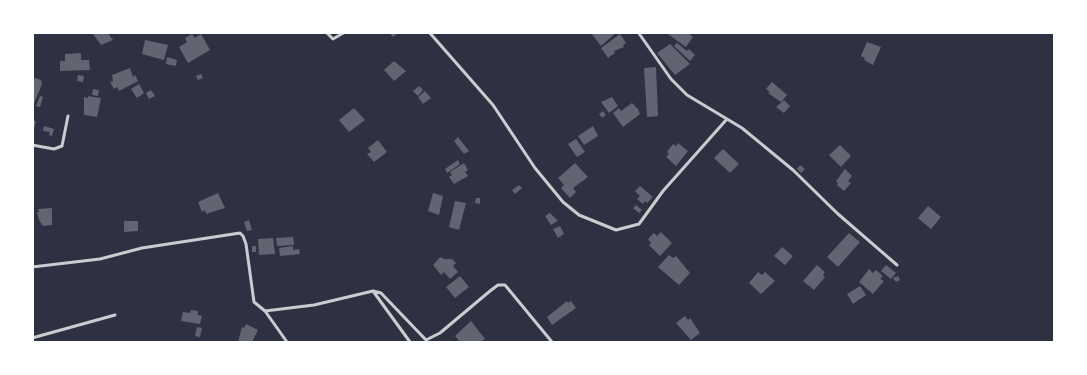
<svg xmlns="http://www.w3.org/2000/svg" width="1087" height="375" font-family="Barlow,sans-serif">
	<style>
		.building { fill: #626471 }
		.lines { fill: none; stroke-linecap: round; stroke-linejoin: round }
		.minor { stroke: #caccd0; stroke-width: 3 }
	</style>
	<rect width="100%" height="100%" fill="#2d3142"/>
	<path class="building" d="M 96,32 L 107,32 L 113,40 L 101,45 L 93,34 Z
		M 389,32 L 399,32 L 393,37 Z
		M 590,32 L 617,32 L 601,46 Z
		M 665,32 L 687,32 L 693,37 L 686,47 Z
		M 192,34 L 195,38 L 201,34 L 210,50 L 188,63 L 179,47 L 187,42 L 185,38 Z
		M 620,34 L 626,43 L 623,45 L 624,47 L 614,51 L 615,53 L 608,58 L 601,48 Z
		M 145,40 L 168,45 L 164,60 L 142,54 Z
		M 867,42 L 881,47 L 873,65 L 864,60 L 865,58 L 861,56 Z
		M 677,43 L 687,51 L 689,49 L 695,55 L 690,61 L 674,46 Z
		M 670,44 L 690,64 L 675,75 L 657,53 Z
		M 81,53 L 81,60 L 89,60 L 90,70 L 60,71 L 60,61 L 65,61 L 65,54 Z
		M 167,57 L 177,60 L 176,66 L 166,64 Z
		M 394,61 L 406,71 L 394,81 L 384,70 Z
		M 656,67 L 658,116 L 647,117 L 644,68 Z
		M 130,68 L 133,77 L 135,75 L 138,81 L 119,91 L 117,87 L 114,89 L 110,82 L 113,81 L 112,75 Z
		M 201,74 L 203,78 L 198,80 L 196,76 Z
		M 78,75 L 84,76 L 83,82 L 77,81 Z
		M 32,77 L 41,80 L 42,84 L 33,106 Z
		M 772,82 L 787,95 L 781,102 L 768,93 L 770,92 L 766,89 Z
		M 139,84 L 144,93 L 137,98 L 131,89 Z
		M 419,86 L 423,90 L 418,96 L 413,91 Z
		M 93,89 L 99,90 L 98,96 L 92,95 Z
		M 151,90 L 155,96 L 149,99 L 146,93 Z
		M 425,91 L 431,98 L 423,104 L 418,97 Z
		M 40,96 L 43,97 L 40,107 L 36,106 Z
		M 88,96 L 101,98 L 97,117 L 84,115 L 84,97 L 88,98 Z
		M 612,97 L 618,106 L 609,113 L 601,102 Z
		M 784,100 L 790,106 L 784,113 L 776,107 Z
		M 632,103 L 638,109 L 640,114 L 623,127 L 613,113 L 619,108 L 621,111 Z
		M 354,108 L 365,120 L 349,132 L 339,120 Z
		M 603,111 L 606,115 L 602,118 L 599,114 Z
		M 32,120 L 36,121 L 33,134 L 32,134 Z
		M 44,126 L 54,129 L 52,136 L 49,135 L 50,132 L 43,131 Z
		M 593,126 L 598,136 L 584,145 L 578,136 Z
		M 458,137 L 469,151 L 464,154 L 454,141 Z
		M 576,139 L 585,152 L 577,157 L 568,144 Z
		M 378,140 L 387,152 L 374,162 L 367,154 L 371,152 L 368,148 Z
		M 678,143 L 688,151 L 676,166 L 666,157 L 669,154 L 667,152 L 673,144 L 676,146 Z
		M 840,145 L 851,156 L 841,167 L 829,155 Z
		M 723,149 L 739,164 L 730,173 L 714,158 Z
		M 458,160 L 460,164 L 447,173 L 445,169 Z
		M 464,163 L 468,170 L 465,172 L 468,176 L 454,184 L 449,177 L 452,175 L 450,172 Z
		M 575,163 L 588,177 L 573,188 L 576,192 L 570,198 L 561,188 L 564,185 L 558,178 Z
		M 800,165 L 805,169 L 801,173 L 797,169 Z
		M 845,169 L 852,176 L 848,181 L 851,183 L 844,191 L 837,185 L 838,183 L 836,181 Z
		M 519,185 L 522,188 L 515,194 L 512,190 Z
		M 640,186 L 653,197 L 647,203 L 645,201 L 643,204 L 637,199 L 640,196 L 635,191 Z
		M 218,193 L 225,208 L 206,214 L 205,210 L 202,212 L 198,202 Z
		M 433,193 L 443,196 L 439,215 L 428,211 Z
		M 476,198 L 480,198 L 480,204 L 475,203 Z
		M 455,201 L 466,203 L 459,230 L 449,227 Z
		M 636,205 L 642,210 L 639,213 L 633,208 Z
		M 928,206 L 941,217 L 931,229 L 918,218 Z
		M 52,208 L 52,225 L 43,226 L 39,220 L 37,212 L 39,212 L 38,209 Z
		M 550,213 L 558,221 L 551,225 L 545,216 Z
		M 249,220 L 252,230 L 247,231 L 244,222 Z
		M 124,221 L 138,221 L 138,231 L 124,232 Z
		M 560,226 L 564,234 L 558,238 L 553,229 Z
		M 661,232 L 672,243 L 660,256 L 649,245 L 651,243 L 648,239 L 654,233 L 657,236 Z
		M 849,233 L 860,242 L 838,267 L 827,257 Z
		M 293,237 L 294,245 L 277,246 L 276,238 Z
		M 273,238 L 275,254 L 259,255 L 258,239 Z
		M 252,246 L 256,246 L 256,252 L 252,252 Z
		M 293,246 L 293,250 L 299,249 L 300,254 L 280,256 L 279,248 Z
		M 782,247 L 793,256 L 785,265 L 774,256 Z
		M 669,255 L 673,258 L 676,256 L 690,273 L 679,285 L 658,267 Z
		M 440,257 L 444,259 L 452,259 L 456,263 L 453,266 L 458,272 L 450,279 L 444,272 L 441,275 L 433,265 Z
		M 817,265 L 825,272 L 823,275 L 825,277 L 814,290 L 803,281 Z
		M 886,265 L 896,273 L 891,279 L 881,271 Z
		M 869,269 L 873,273 L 876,270 L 883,276 L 880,279 L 884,281 L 873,294 L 859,282 Z
		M 758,272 L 762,275 L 765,272 L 775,281 L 761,294 L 749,283 Z
		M 460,276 L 469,287 L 455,298 L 446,287 Z
		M 898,276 L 900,280 L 896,282 L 893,278 Z
		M 860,286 L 866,295 L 853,304 L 847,294 Z
		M 567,301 L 568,303 L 571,301 L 576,308 L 552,325 L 547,317 Z
		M 191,310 L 198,311 L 198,315 L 202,316 L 200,324 L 181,321 L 183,312 L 190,313 Z
		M 685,316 L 688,320 L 690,318 L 700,333 L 691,340 L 676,323 Z
		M 471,321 L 485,339 L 480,342 L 460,342 L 455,336 Z
		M 246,324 L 258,330 L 252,342 L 238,342 L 242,327 L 244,328 Z
		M 197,327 L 202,328 L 200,337 L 195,336 Z"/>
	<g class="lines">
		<path class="minor" d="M 326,32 L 333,39 L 345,32
			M 429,32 L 493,105 L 535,168 L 563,202 L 579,215 L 616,230 L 639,224 L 663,191 L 727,119
			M 638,32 L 671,79 L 687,95 L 742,128 L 793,170 L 838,214 L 897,265
			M 32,145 L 54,149 L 62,146 L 68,116
			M 32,267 L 100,259 L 142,248 L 240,233 L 243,236 L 246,244 L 254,302 L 265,311 L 287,342
			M 373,291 L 410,342
			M 265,311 L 314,305 L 373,291 L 381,293 L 426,340 L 440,333 L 490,291 L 498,285 L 505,285 L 552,342
			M 32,338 L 115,315"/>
	</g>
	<rect width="1087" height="375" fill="none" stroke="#ffffff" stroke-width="68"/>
</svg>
